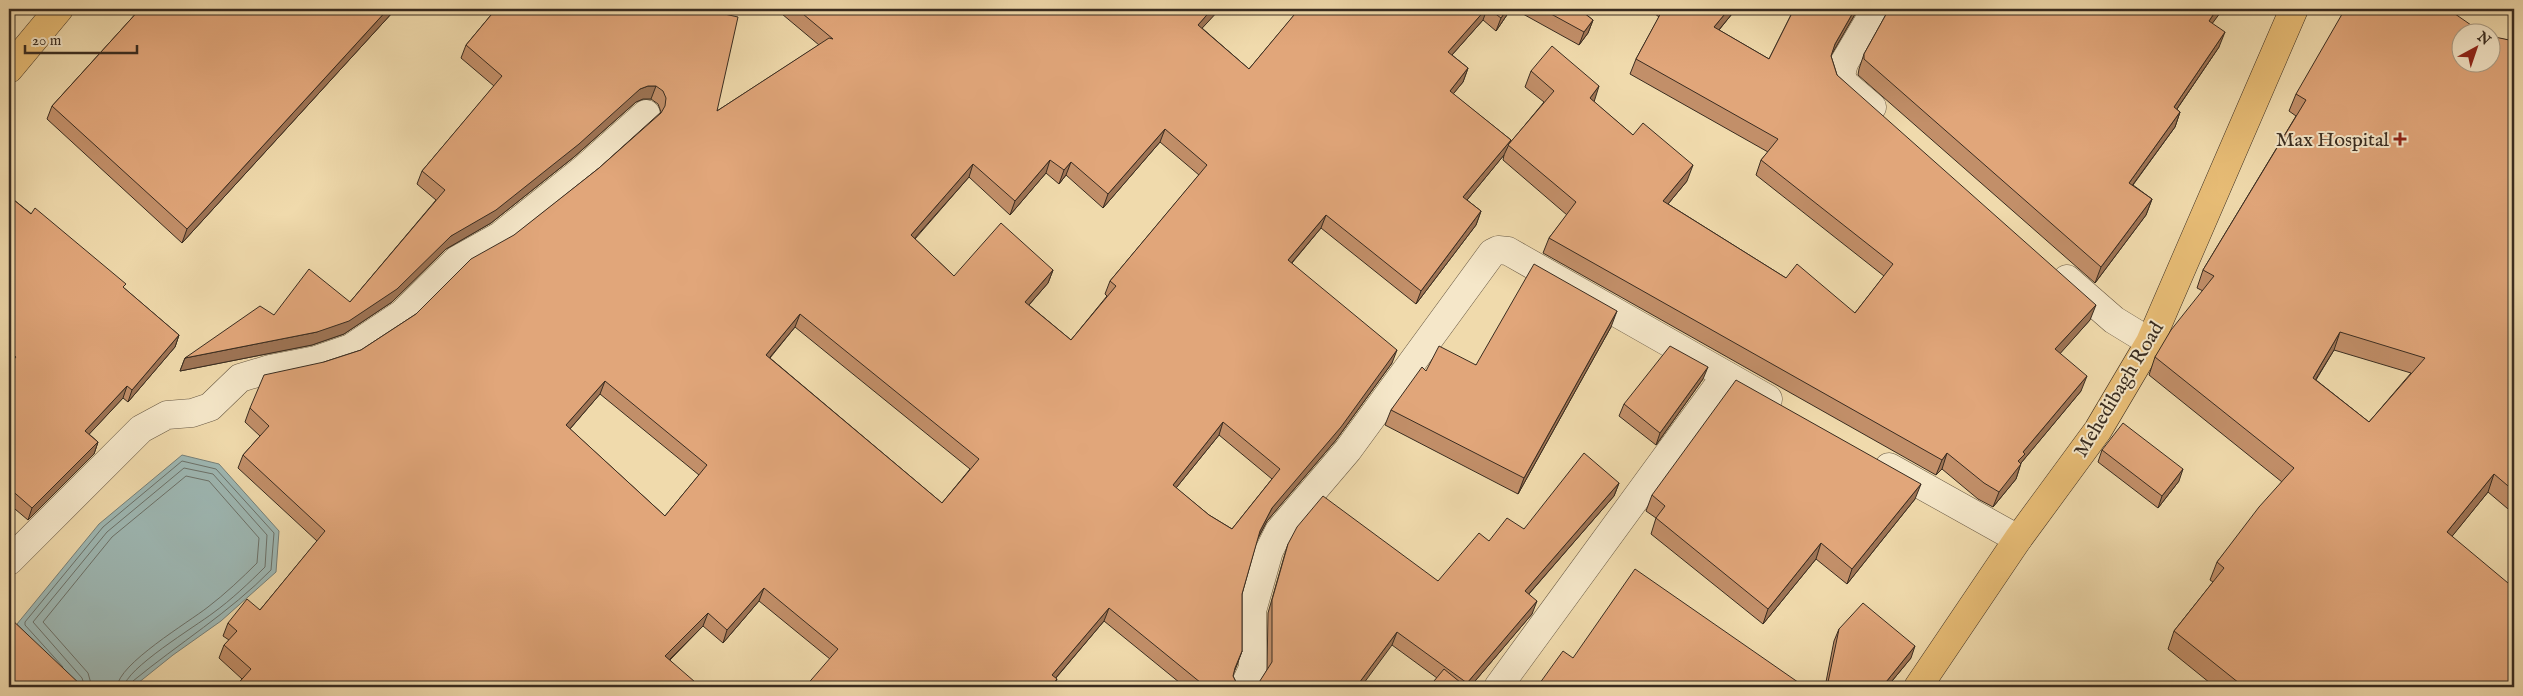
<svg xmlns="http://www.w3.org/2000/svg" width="2523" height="696" font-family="'IM FELL English',serif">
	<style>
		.water { fill: #9eb8b4; stroke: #768079 }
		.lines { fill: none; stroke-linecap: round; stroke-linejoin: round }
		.shore { stroke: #6c726a; stroke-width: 1 }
		.street-casing { stroke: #675843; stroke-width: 29 }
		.primary-casing { stroke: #392c20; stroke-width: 29 }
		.highway-casing { stroke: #392c20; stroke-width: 29 }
		.street { stroke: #f5e7c9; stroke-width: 28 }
		.primary { stroke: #e8bd76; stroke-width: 28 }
		.highway { stroke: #e8bd76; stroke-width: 28 }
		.wall { fill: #c28f69; stroke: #392c20; fill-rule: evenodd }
		.shaded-wall { fill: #9e7455; stroke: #392c20 }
		.building { fill: #e1a67a; stroke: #392c20; fill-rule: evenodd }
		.poi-dot { fill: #8f2418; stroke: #f5e7c9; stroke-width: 2 }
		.labels { text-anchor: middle; stroke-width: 4; stroke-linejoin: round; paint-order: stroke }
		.poi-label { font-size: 20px; fill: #392c20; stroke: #f5e7c9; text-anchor: end }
		.street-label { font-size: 20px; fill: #392c20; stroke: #f5e7c9 }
	</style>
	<rect width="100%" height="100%" fill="#f0daac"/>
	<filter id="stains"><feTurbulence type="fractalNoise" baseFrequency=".004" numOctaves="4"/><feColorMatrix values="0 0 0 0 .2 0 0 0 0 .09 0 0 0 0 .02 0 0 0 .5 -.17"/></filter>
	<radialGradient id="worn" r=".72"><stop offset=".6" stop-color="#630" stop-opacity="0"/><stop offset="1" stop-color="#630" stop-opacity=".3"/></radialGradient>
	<path class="water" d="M 182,455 L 219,464 L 279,531 L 276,572 L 221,621 L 173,655 L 133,687 L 75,687 L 17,624 L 99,524 Z"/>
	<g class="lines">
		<path class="shore" d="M 63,667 L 25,625 L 25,622 L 103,527 L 182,461 L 216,469 L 274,533 L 271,570 C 230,612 178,644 133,681 L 131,687
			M 85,687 L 82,678 L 33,622 L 107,532 L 184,468 L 213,474 L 267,535 L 265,567 C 249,583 231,600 213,613 C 196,626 125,669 124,687
			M 92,687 L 88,673 L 43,622 L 112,537 L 186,476 L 209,481 L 259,538 L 257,563 C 242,578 225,594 208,607 C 189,622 118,664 117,687"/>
		<defs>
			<path id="street" d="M 1872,107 L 1845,84 L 1841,75 L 1844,63 L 1876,9
				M 2067,279 L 2114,320 L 2150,342
				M 1889,467 L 2018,539
				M 9,561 L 141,429 L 167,415 L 192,413 L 210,407 L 240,378 L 270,369 L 316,360 L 351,348 L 402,314 L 457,260 L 500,236 L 584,169 L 646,114
				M 1244,687 L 1253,668 L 1252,611 L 1269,551 L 1279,531 L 1348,450 L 1492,253 L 1498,250 L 1508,251 L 1768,399
				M 1498,687 L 1726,375"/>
			<path id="primary" d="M 1918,687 L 2018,539 L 2098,430 L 2150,342 L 2294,9"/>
			<path id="highway" d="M 9,69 L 59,9"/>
		</defs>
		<use href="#street" class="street-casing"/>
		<use href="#primary" class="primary-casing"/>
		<use href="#highway" class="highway-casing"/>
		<use href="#street" class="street"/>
		<use href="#primary" class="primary"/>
		<use href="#highway" class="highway"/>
	</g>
	<path class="wall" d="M 140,9 L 393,9 L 392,13 L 182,243 L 47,119 L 52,106 Z
		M 496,9 L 717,111 L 819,45 L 776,9 L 1219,9 L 1202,28 L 1249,69 L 1296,13 L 1291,9 L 1511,9 L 1496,31 L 1483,20 L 1452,55 L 1468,68 L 1463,82 L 1453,94 L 1511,140 L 1510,143 L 1544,102 L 1525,87 L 1531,71 L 1594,102 L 1687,181 L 1668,204 L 1786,278 L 1855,313 L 1884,276 L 1756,175 L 1761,160 L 1768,152 L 1630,74 L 1636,59 L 1659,17 L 1649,9 L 1736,9 L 1719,30 L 1769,59 L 1794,9 L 1858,9 L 1832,53 L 1831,56 L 1837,75 L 2090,320 L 2060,353 L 2081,391 L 2021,463 L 2016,479 L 1993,507 L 1978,499 L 1942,469 L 1936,475 L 1543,253 L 1549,238 L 1567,215 L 1503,160 L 1504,155 L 1467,200 L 1481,211 L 1476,225 L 1416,304 L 1321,228 L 1292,263 L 1392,363 L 1336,440 L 1267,521 L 1257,540 L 1242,594 L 1242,651 L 1234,672 L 1233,676 L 1236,682 L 1242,687 L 1185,687 L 1104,621 L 1056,678 L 830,659 L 759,601 L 723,643 L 703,626 L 670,660 L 693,687 L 235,687 L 242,679 L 219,658 L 224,645 L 229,640 L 223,636 L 228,623 L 260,610 L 317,541 L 238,468 L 243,455 L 260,436 L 245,422 L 250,408 L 324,362 L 361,350 L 416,314 L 599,168 L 661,112 L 658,104 L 651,99 L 643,99 L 636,102 L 574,157 L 491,223 L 446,249 L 392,302 L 344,334 L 312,345 L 180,371 L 185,358 L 274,315 L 350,302 L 436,200 L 417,184 L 422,171 L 494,86 L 461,58 L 466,45 ZM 1160,142 L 1199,175 L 1110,281 L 1105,294 L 1107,296 L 1071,340 L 1029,305 L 1048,283 L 1053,270 L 954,276 L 915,239 L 969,177 L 1010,215 L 1046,173 L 1059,184 L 1066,175 L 1103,208 ZM 795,327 L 970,469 L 942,503 L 770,358 ZM 600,394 L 699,475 L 665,516 L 570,429 ZM 1219,435 L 1272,479 L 1232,529 L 1209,515 L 1176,488 Z
		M 1514,9 L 1579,9 L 1593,20 L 1588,33 L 1579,45 Z
		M 1889,9 L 2223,9 L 2212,23 L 2219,47 L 2177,109 L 2180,112 L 2175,127 L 2133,185 L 2152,199 L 2146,215 L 2095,283 L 1858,75 L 1859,69 L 1864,54 Z
		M 2460,32 L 2514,41 L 2514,514 L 2488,492 L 2452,536 L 2514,687 L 2215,687 L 2168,649 L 2174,631 L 2213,582 L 2210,580 L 2217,562 L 2282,482 L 2149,375 L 2155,357 L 2203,291 L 2197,288 L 2203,270 L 2296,116 L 2289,111 L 2296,94 ZM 2334,350 L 2411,373 L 2369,422 L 2316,380 Z
		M 9,196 L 124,288 L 179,335 L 175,347 L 128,402 L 123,398 L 89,434 L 98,442 L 94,454 L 28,520 L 9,504 Z
		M 1611,327 L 1518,494 L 1385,425 L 1391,410 L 1426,371 L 1476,365 Z
		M 1703,379 L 1656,445 L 1619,416 L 1624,404 Z
		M 2102,450 L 2179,481 L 2158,508 L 2098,462 Z
		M 1619,483 L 1614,496 L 1529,594 L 1532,614 L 1470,687 L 1429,687 L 1437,678 L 1392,645 L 1257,687 L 1267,670 L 1268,613 L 1284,557 L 1288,544 L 1438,581 L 1489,541 L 1524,529 Z
		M 1652,495 L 1915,499 L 1847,584 L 1816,559 L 1763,624 L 1651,534 L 1656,518 L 1646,511 Z
		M 1839,629 L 1911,658 L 1887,687 L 1825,687 L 1834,641 Z"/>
	<path class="shaded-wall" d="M 388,9 L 393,9 L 392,13 L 182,243 L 187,229 Z
		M 1212,9 L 1220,9 L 1193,38 L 1198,25 Z
		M 1486,9 L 1487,9 L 1483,20 L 1443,65 L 1448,52 Z
		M 1507,9 L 1511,9 L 1496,31 L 1501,18 Z
		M 1729,9 L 1736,9 L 1708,43 L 1714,27 Z
		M 1855,9 L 1858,9 L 1829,59 L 1835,44 Z
		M 2217,9 L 2223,9 L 2203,36 L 2209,21 Z
		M 1593,20 L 1588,33 L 1579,45 L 1584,32 Z
		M 2225,32 L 2219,47 L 2168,122 L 2174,107 Z
		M 1468,68 L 1463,82 L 1445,104 L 1450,91 Z
		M 648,86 L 656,86 L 651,99 L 643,99 L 636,102 L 574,157 L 491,223 L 446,249 L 392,302 L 344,334 L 312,345 L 180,371 L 185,358 L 317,332 L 451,236 L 640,89 Z
		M 1599,86 L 1594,102 L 1590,98 Z
		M 2180,112 L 2175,127 L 2123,198 L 2129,183 Z
		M 1165,129 L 1160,142 L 1103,208 L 1108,194 Z
		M 1511,140 L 1504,155 L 1458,211 L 1463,197 Z
		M 1050,160 L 1046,173 L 1010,215 L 1015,201 Z
		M 1071,162 L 1066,175 L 1059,184 L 1064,170 Z
		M 973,164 L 969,177 L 906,248 L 911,235 Z
		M 1693,165 L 1687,181 L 1658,216 L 1663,201 Z
		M 2152,199 L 2146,215 L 2095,283 L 2101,267 Z
		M 1481,211 L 1476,225 L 1416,304 L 1421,291 Z
		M 1326,215 L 1321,228 L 1283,273 L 1288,260 Z
		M 1053,270 L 1048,283 L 1020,315 L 1025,302 Z
		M 2096,305 L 2090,320 L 2050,365 L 2055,349 Z
		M 1617,311 L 1611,327 L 1518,494 L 1524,478 Z
		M 800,314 L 795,327 L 761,368 L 766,355 Z
		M 2340,332 L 2334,350 L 2306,395 L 2313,378 Z
		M 179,335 L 175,347 L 128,402 L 132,390 Z
		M 1397,350 L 1392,363 L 1336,440 L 1267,521 L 1255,544 L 1260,531 L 1272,508 Z
		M 1708,367 L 1703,379 L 1656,445 L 1660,433 Z
		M 2087,376 L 2081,391 L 2021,463 L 2016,479 L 1993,507 L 1999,492 L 2018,461 L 2023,452 Z
		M 605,381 L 600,394 L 562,438 L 566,425 Z
		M 127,386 L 123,398 L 81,443 L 85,431 Z
		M 1223,422 L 1219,435 L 1168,498 L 1173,485 Z
		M 98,442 L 94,454 L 28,520 L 32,508 Z
		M 1947,453 L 1942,469 L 1936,475 L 1942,460 Z
		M 2183,469 L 2179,481 L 2158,508 L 2162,496 Z
		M 2494,474 L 2488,492 L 2441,550 L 2447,532 Z
		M 1619,483 L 1614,496 L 1520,604 L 1525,591 Z
		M 1921,484 L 1915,499 L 1847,584 L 1852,569 Z
		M 1821,543 L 1816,559 L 1763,624 L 1768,609 Z
		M 764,588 L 759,601 L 723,643 L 727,630 Z
		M 1537,601 L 1532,614 L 1470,687 L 1465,687 L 1467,683 Z
		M 1109,608 L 1104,621 L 1048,687 L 1052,675 Z
		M 708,613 L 703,626 L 660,669 L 665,656 Z
		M 1397,632 L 1392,645 L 1361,687 L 1356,687 Z
		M 1915,646 L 1911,658 L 1887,687 L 1882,687 Z
		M 1242,651 L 1237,665 L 1230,681 L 1235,668 Z
		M 1057,679 L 1054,687 L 1050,687 Z"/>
	<path class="building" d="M 140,9 L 388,9 L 187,229 L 52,106 Z
		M 496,9 L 702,9 L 738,17 L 717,111 L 829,38 L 833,39 L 797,9 L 1212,9 L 1198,25 L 1249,69 L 1299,9 L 1486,9 L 1448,52 L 1468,68 L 1450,91 L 1511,140 L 1463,197 L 1481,211 L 1421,291 L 1326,215 L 1288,260 L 1397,350 L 1341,427 L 1272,508 L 1260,531 L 1242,594 L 1242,651 L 1235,668 L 1233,676 L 1236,682 L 1242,687 L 1206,687 L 1109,608 L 1052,675 L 1057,679 L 1050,687 L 805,687 L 838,649 L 764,588 L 727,630 L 708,613 L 665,656 L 695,682 L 690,687 L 316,687 L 312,684 L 310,687 L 235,687 L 251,669 L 224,645 L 237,631 L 228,623 L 247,599 L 260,610 L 325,531 L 243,455 L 269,426 L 250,408 L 264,375 L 324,362 L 361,350 L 416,314 L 471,259 L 514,235 L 599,168 L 661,113 L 665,106 L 666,98 L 663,91 L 656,86 L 648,86 L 640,89 L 579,144 L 496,210 L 451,236 L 397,289 L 349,321 L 317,332 L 185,358 L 260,306 L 274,315 L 309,269 L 350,302 L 445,190 L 422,171 L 502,76 L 466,45 ZM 1165,129 L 1207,165 L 1110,281 L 1116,286 L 1071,340 L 1025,302 L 1053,270 L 1001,223 L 954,276 L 911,235 L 973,164 L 1015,201 L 1050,160 L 1064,170 L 1071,162 L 1108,194 ZM 800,314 L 979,459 L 942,503 L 766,355 ZM 605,381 L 707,465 L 665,516 L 566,425 ZM 1223,422 L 1280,469 L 1232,529 L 1209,515 L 1173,485 Z
		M 1489,9 L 1507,9 L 1501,18 Z
		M 1542,9 L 1579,9 L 1593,20 L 1584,32 Z
		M 1663,9 L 1729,9 L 1714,27 L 1769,59 L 1794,9 L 1855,9 L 1835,44 L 1831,56 L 1837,75 L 2096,305 L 2055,349 L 2087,376 L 2023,452 L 2025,454 L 2018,461 L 2021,464 L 1999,492 L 1984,483 L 1947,453 L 1942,460 L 1549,238 L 1576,202 L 1508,145 L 1554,91 L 1531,71 L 1552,46 L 1599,86 L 1590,98 L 1633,135 L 1643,123 L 1693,165 L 1663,201 L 1786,278 L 1797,264 L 1855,313 L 1893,264 L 1761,160 L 1778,139 L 1636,59 Z
		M 1889,9 L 2217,9 L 2209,21 L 2225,32 L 2174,107 L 2180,112 L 2129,183 L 2152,199 L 2101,267 L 1864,59 L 1864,54 Z
		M 2345,9 L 2448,9 L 2481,32 L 2460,32 L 2460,62 L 2490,62 L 2490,36 L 2514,41 L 2514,491 L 2494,474 L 2447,532 L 2514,588 L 2514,687 L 2244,687 L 2174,631 L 2224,568 L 2217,562 L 2259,507 L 2294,468 L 2155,357 L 2171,330 L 2214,276 L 2203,270 L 2306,100 L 2296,94 ZM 2340,332 L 2425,358 L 2369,422 L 2313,378 Z
		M 9,196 L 31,214 L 35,208 L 126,284 L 123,287 L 179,335 L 132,390 L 127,386 L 85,431 L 98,442 L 32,508 L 9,488 L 9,445 L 14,439 L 9,435 L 9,365 L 16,357 L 9,351 Z
		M 1534,264 L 1617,311 L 1524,478 L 1391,410 L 1422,367 L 1426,371 L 1439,346 L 1476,365 Z
		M 1670,346 L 1708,367 L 1660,433 L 1624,404 Z
		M 1736,380 L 1921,484 L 1852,569 L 1821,543 L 1768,609 L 1656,518 L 1665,506 L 1652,495 Z
		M 2123,423 L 2183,469 L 2162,496 L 2102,450 Z
		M 1584,453 L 1619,483 L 1525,591 L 1537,601 L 1467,683 L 1397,632 L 1356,687 L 1256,687 L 1272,662 L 1272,600 L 1288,544 L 1297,527 L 1323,496 L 1438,581 L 1479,533 L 1489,541 L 1507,518 L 1524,529 Z
		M 1635,569 L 1805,687 L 1537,687 L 1563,651 L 1573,658 Z
		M 1863,603 L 1915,646 L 1882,687 L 1827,687 L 1839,629 Z
		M 9,617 L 83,687 L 9,687 Z
		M 1444,669 L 1466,687 L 1429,687 Z"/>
	<path class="poi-dot" d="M2397.5 131.5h5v5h5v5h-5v5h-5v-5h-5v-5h5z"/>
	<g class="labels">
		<g class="poi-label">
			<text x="2389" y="146">Max Hospital</text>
		</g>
		<g class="street-label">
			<text transform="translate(2118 389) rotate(-59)" y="7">Mehedibagh Road</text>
		</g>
	</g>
	<rect width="2523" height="696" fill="none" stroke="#f0daac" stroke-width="30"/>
	<rect x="10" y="10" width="2503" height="676" fill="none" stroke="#392c20" stroke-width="2.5"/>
	<rect x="15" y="15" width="2493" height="666" fill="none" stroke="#392c20"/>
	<g transform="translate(2476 48) rotate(40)"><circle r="24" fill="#f5e7c9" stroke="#aa9c85"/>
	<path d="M0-4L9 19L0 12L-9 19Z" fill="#8f2418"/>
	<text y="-8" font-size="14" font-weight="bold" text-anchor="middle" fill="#392c20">N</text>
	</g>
	<path d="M25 45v8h112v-8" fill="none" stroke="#392c20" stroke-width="2.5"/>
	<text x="32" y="45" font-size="15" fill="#392c20" stroke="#f5e7c9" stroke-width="4" paint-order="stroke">20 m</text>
	<rect width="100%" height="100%" filter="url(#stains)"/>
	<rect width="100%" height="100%" fill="url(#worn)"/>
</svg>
